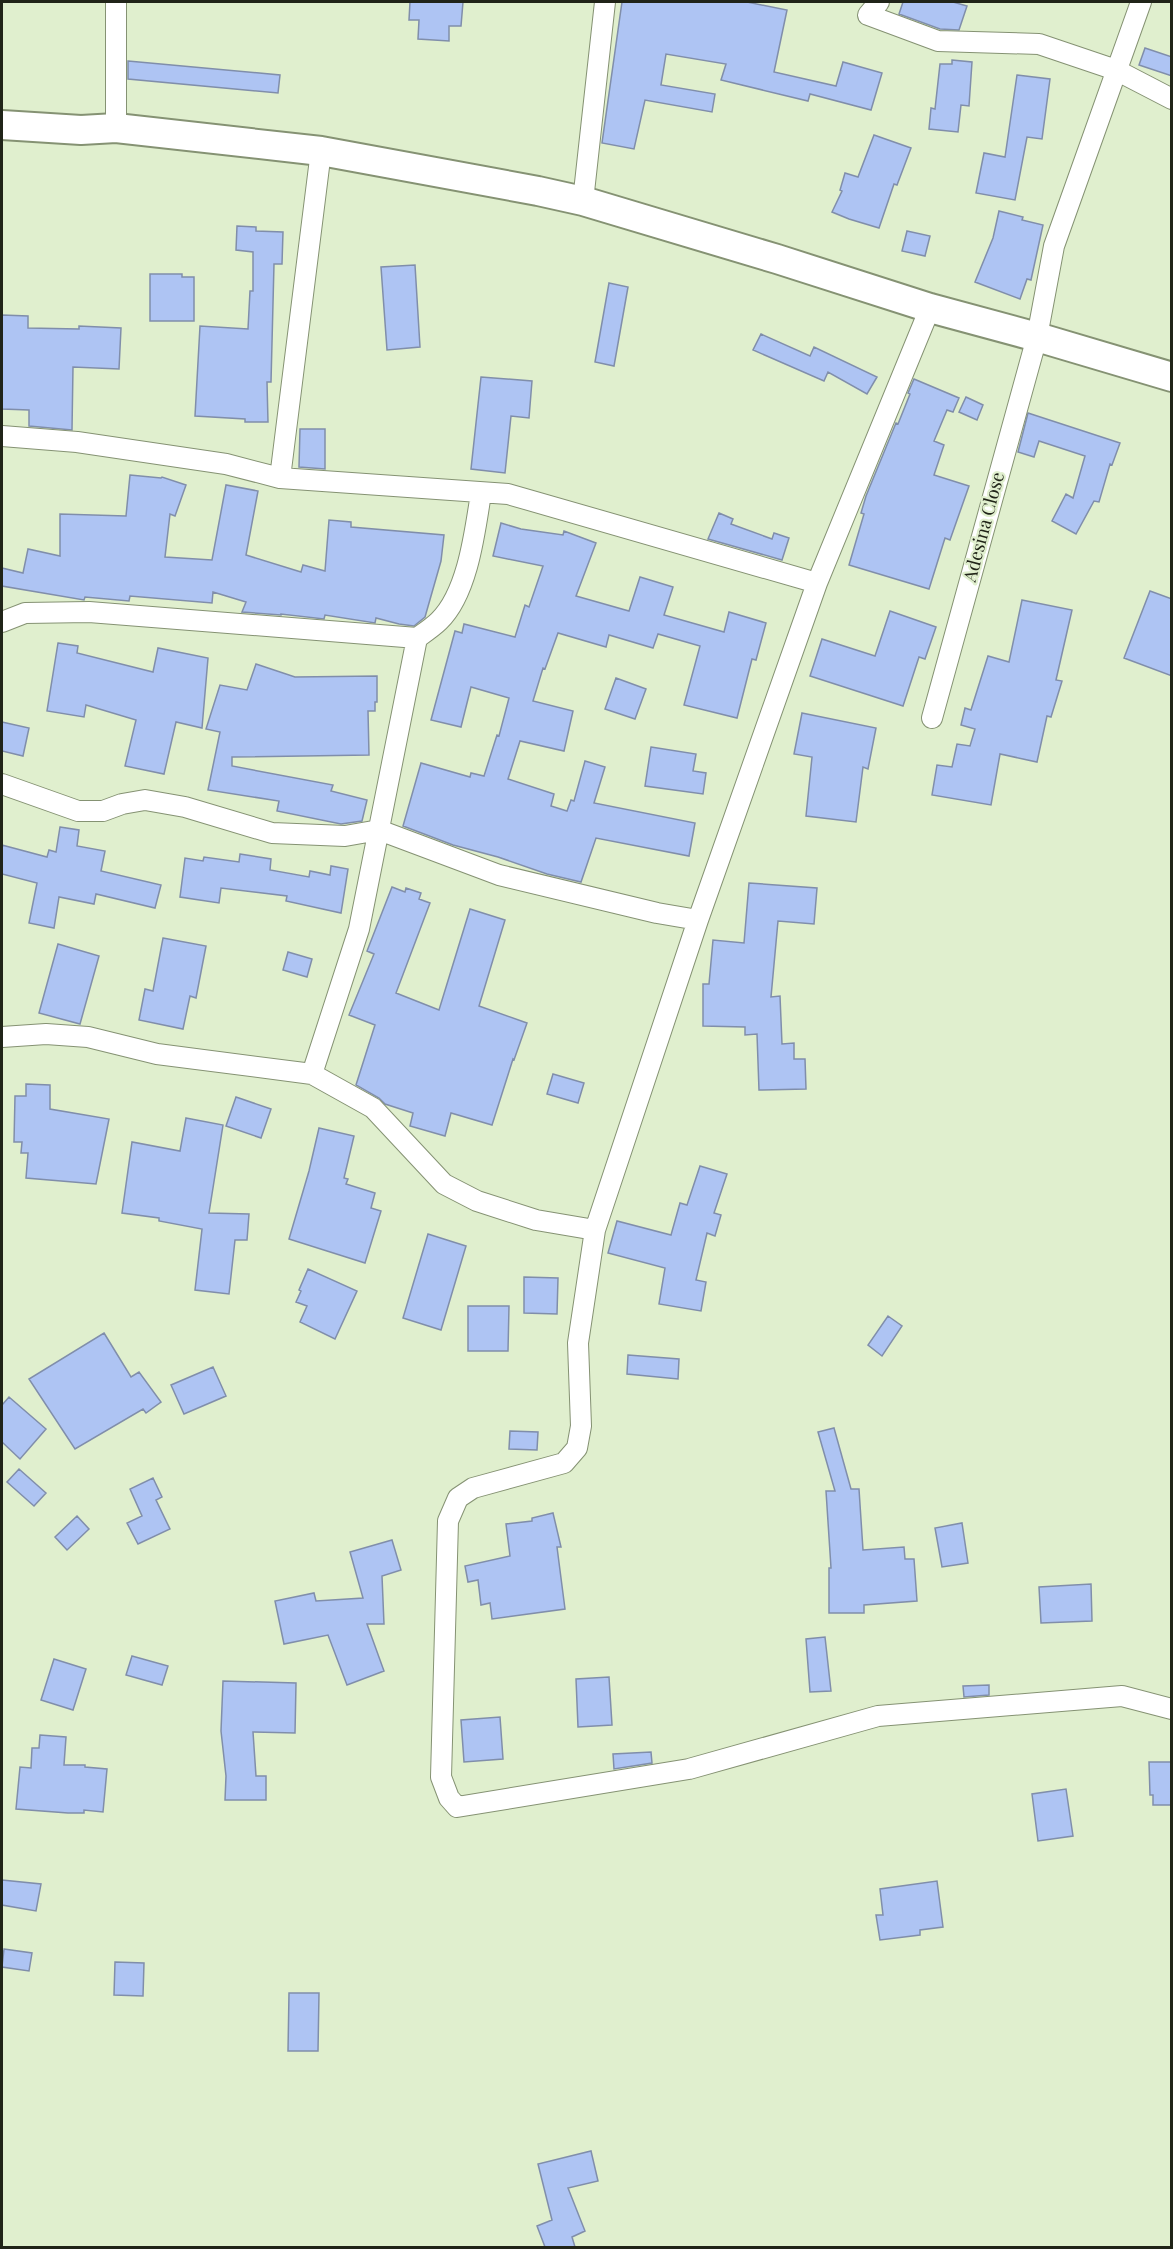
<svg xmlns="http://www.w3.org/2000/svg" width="1173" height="2249" font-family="'Playfair Display',serif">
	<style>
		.building { fill: #aec4f3; stroke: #808eaa; stroke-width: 1.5 }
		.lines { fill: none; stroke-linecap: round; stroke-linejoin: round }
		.street-casing { stroke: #859273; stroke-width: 22 }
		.secondary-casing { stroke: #859273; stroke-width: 32 }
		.street { stroke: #fff; stroke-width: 20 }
		.secondary { stroke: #fff; stroke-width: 28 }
		.labels { text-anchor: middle; stroke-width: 4.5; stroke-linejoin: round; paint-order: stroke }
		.street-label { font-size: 18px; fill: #202418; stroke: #e0efce }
	</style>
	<rect width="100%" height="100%" fill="#e0efce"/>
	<path class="building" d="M 410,2 L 463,2 L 461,26 L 449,26 L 449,41 L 418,39 L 419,20 L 409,20 Z
		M 622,2 L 747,2 L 787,10 L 774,72 L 836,86 L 843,62 L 882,73 L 871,110 L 810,94 L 808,101 L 721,80 L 726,64 L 666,54 L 661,85 L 715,94 L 712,112 L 645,100 L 634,149 L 602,143 Z
		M 903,2 L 953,2 L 967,6 L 959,30 L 940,29 L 899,14 Z
		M 1145,48 L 1172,57 L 1172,76 L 1139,65 Z
		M 952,60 L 972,62 L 969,106 L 961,105 L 958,132 L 929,129 L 931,108 L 935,109 L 940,64 L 952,64 Z
		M 128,61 L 280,75 L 278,93 L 128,79 Z
		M 1017,75 L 1050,79 L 1042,139 L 1027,137 L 1015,200 L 976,193 L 984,153 L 1005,157 Z
		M 874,135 L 911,148 L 897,185 L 894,184 L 879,228 L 849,219 L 832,212 L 842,191 L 840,190 L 845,173 L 858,177 Z
		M 999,211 L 1023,217 L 1022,220 L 1043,225 L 1031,280 L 1027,279 L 1020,299 L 975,282 L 993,238 Z
		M 237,226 L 256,227 L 256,231 L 283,232 L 282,264 L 274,264 L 271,382 L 267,382 L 268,422 L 245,422 L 245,419 L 195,416 L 200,326 L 248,329 L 250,291 L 253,291 L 253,252 L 236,250 Z
		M 907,231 L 930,236 L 925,256 L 902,251 Z
		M 415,265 L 420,347 L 387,350 L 381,267 Z
		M 150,274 L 182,274 L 182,277 L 194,277 L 194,321 L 150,321 Z
		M 609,283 L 628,287 L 614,366 L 595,362 Z
		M 2,315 L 28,316 L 28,328 L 79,329 L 79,326 L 121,328 L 119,369 L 73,367 L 72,430 L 29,426 L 29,410 L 2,409 Z
		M 761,334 L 810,356 L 814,347 L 877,377 L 867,394 L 828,372 L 824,381 L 753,350 Z
		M 481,377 L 532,381 L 529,418 L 511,416 L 505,473 L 471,469 Z
		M 914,379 L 959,398 L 953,412 L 947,410 L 934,441 L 944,445 L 934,475 L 969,486 L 950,540 L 945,538 L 929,589 L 849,565 L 864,514 L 861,513 L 866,496 L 896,423 L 898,424 L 910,394 L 908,393 Z
		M 966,397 L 983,405 L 977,420 L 959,412 Z
		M 1028,413 L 1120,443 L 1112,465 L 1110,464 L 1099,502 L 1094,501 L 1076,534 L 1052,521 L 1066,494 L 1073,498 L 1085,456 L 1039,441 L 1034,457 L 1018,452 Z
		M 300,429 L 325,429 L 325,469 L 299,467 Z
		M 130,475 L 161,478 L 162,477 L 186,485 L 175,516 L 170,514 L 165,557 L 212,560 L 226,485 L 258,491 L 246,555 L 301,572 L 303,565 L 325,571 L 329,520 L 351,522 L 351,527 L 444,535 L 441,561 L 425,617 L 414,626 L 399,624 L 376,618 L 375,623 L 325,615 L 324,619 L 281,614 L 281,615 L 242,612 L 246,602 L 213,592 L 212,603 L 130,596 L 129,601 L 85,597 L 84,600 L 2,586 L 2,568 L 23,573 L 28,549 L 60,556 L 60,514 L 126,516 Z
		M 719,513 L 733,519 L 731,524 L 772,539 L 774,533 L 789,538 L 782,560 L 708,539 Z
		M 501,523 L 521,529 L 563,535 L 564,531 L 596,543 L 576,596 L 629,611 L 640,577 L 673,587 L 664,615 L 724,632 L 729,612 L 766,623 L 756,660 L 752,659 L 737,718 L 684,705 L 700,646 L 658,634 L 653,648 L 609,635 L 606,647 L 558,633 L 545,669 L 543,668 L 533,701 L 573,711 L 564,751 L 520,741 L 508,779 L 554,794 L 551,806 L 567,811 L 571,800 L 574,801 L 585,761 L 605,767 L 594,803 L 695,823 L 689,856 L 596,838 L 581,882 L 547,874 L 498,857 L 453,845 L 403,826 L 421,763 L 470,777 L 471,773 L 484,776 L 497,735 L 499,736 L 509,698 L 471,687 L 461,727 L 431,720 L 455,631 L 462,633 L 464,624 L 515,637 L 525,605 L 529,607 L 543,566 L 493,556 Z
		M 1150,591 L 1172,599 L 1172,676 L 1124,658 Z
		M 1022,600 L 1072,610 L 1056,680 L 1062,681 L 1051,717 L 1047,716 L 1037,762 L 1000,754 L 991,805 L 932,795 L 937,765 L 952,767 L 957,744 L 970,746 L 975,729 L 961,725 L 965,708 L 971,710 L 988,656 L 1009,662 Z
		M 890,611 L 936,627 L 925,659 L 919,657 L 903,706 L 810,676 L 822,639 L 875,656 Z
		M 58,643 L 78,646 L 77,653 L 153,672 L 158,648 L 208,658 L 202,728 L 176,722 L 164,774 L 125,766 L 136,720 L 86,705 L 84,717 L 47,711 Z
		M 256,664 L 295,677 L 377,676 L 377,702 L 375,702 L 375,711 L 368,711 L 369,755 L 232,757 L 232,766 L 333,785 L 331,791 L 367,800 L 362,821 L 341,824 L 277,811 L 279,801 L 208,790 L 220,732 L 206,729 L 220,685 L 247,690 Z
		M 616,678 L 646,689 L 635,719 L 605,709 Z
		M 802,713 L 876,728 L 868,769 L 863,767 L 856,822 L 806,816 L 812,757 L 794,754 Z
		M 2,722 L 29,728 L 23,756 L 2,751 Z
		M 651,747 L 696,754 L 693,771 L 706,773 L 703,794 L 645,786 Z
		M 60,827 L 79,830 L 77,846 L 105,851 L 101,871 L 161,885 L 155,908 L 96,894 L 94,904 L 59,897 L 54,928 L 29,923 L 37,883 L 2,874 L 2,845 L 47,857 L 49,850 L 56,852 Z
		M 240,854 L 271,859 L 270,870 L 309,877 L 310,871 L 330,875 L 331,866 L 348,869 L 341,913 L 286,901 L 287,896 L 221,888 L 219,903 L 180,897 L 185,858 L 203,861 L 204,857 L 239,862 Z
		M 749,883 L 817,888 L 814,924 L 778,921 L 771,997 L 780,996 L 782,1044 L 794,1043 L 794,1059 L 805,1059 L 806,1089 L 759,1090 L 757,1034 L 745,1035 L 745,1027 L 703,1026 L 703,984 L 709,984 L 713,940 L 744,943 Z
		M 392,887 L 405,892 L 406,888 L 421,893 L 419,899 L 430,903 L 396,993 L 439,1010 L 470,909 L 505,920 L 479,1006 L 527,1023 L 514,1060 L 513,1059 L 492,1125 L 451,1113 L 445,1136 L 410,1126 L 413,1113 L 385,1104 L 379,1098 L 356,1085 L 375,1025 L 349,1015 L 374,954 L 367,951 Z
		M 163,938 L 206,946 L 196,998 L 190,996 L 183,1029 L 139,1020 L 145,989 L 153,991 Z
		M 58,944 L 99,956 L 80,1024 L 39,1013 Z
		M 288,952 L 312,959 L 307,977 L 283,970 Z
		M 553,1074 L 584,1083 L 578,1103 L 547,1094 Z
		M 26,1084 L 50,1085 L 50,1109 L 109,1119 L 96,1184 L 26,1178 L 28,1153 L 21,1153 L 22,1142 L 14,1142 L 15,1096 L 26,1096 Z
		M 236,1097 L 271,1109 L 261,1138 L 226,1126 Z
		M 186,1118 L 223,1125 L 209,1213 L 249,1214 L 247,1240 L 235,1240 L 229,1294 L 195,1290 L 202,1229 L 159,1221 L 159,1218 L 122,1213 L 132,1142 L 180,1151 Z
		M 319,1128 L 354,1136 L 344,1178 L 348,1179 L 346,1184 L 375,1193 L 371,1208 L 381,1211 L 365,1263 L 289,1239 L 309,1171 Z
		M 700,1166 L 727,1174 L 714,1213 L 721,1215 L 715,1236 L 707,1233 L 696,1280 L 706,1282 L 701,1311 L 659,1304 L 665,1268 L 608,1253 L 617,1221 L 671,1235 L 680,1203 L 687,1205 Z
		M 428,1234 L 466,1246 L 441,1330 L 403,1318 Z
		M 308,1269 L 357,1291 L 335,1339 L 300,1322 L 307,1306 L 296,1302 L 301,1291 L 299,1290 Z
		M 524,1277 L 558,1278 L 557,1314 L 524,1313 Z
		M 468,1306 L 509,1306 L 508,1351 L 468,1351 Z
		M 888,1316 L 902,1326 L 882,1356 L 868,1345 Z
		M 104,1333 L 131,1377 L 139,1372 L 161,1402 L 146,1413 L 143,1409 L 75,1449 L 29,1379 Z
		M 628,1355 L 679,1359 L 678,1379 L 627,1374 Z
		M 213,1367 L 226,1396 L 184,1414 L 171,1385 Z
		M 9,1397 L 46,1429 L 20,1459 L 2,1442 L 2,1405 Z
		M 834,1428 L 851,1489 L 859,1489 L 863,1550 L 904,1547 L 905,1559 L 914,1559 L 917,1601 L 864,1605 L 864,1613 L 829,1613 L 829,1568 L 831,1568 L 826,1491 L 835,1491 L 818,1432 Z
		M 510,1431 L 538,1432 L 537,1450 L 509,1449 Z
		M 19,1469 L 46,1493 L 34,1506 L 7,1482 Z
		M 153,1478 L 162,1497 L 156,1500 L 170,1529 L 138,1544 L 127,1523 L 142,1516 L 130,1489 Z
		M 553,1513 L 561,1547 L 557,1547 L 565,1609 L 492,1619 L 490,1603 L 481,1605 L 478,1580 L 468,1582 L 465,1566 L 510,1556 L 506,1524 L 532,1521 L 532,1518 Z
		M 77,1516 L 89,1529 L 67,1550 L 55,1537 Z
		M 962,1523 L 968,1563 L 942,1567 L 935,1528 Z
		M 392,1540 L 401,1570 L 382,1576 L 384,1624 L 367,1624 L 384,1671 L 347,1685 L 328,1635 L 284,1644 L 275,1601 L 314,1593 L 316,1601 L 363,1598 L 350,1552 Z
		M 1091,1584 L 1092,1621 L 1041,1623 L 1039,1587 Z
		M 825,1637 L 831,1691 L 810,1692 L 806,1639 Z
		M 132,1656 L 168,1666 L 162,1685 L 126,1675 Z
		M 54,1659 L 86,1669 L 73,1710 L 41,1700 Z
		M 609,1677 L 612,1725 L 578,1727 L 576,1679 Z
		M 223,1681 L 296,1683 L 295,1733 L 253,1732 L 256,1776 L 266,1776 L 266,1800 L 225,1800 L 226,1776 L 221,1731 Z
		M 989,1685 L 989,1695 L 964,1697 L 963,1686 Z
		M 500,1717 L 503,1759 L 464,1762 L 461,1720 Z
		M 40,1735 L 66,1737 L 64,1765 L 85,1765 L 85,1767 L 107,1769 L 103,1812 L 84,1810 L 84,1813 L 68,1813 L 16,1809 L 20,1767 L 31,1768 L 32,1748 L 39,1748 Z
		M 651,1752 L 652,1763 L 614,1769 L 613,1754 Z
		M 1149,1762 L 1172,1762 L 1172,1805 L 1153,1805 L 1153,1795 L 1150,1795 Z
		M 1066,1789 L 1073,1836 L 1038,1841 L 1032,1794 Z
		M 2,1880 L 41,1884 L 36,1911 L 2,1905 Z
		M 937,1881 L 943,1927 L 920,1930 L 920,1935 L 880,1940 L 876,1915 L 883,1915 L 880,1889 Z
		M 4,1949 L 32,1953 L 29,1971 L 2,1967 Z
		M 115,1962 L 144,1963 L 143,1996 L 114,1995 Z
		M 289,1993 L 319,1993 L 318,2051 L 288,2051 Z
		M 591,2151 L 598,2181 L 568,2188 L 585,2231 L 572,2237 L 575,2247 L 545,2247 L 537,2226 L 552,2220 L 538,2164 Z"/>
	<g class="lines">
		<defs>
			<path id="street" d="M 116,2 L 116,128
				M 879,2 L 868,15 L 938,41 L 1039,44 L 1116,70 L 1172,99
				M 583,201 L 605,2
				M 930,308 L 817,583 L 698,920 L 595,1230 L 578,1343 L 581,1426 L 577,1448 L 564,1463 L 473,1488 L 458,1498 L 448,1521 L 441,1777 L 449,1798 L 457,1807 L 689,1769 L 878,1716 L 1122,1696 L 1172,1709
				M 2,436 L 77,442 L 226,464 L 280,478 L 508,494 L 817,583
				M 280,478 L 321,151
				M 2,622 L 25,613 L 89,612 L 417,638 C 424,633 433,627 439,621 C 468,593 475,531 481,493
				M 932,718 L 1037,337 L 1054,246 L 1141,2
				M 2,784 L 78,811 L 103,811 L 122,804 L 145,800 L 185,807 L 272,833 L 345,836 L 379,830 L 499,875 L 657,913 L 698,920
				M 2,1037 L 46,1034 L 88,1037 L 157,1054 L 312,1074 L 373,1108 L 444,1184 L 477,1201 L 536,1220 L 595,1230
				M 312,1074 L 359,929 L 417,638"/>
			<path id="secondary" d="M 2,125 L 81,130 L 116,128 L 321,151 L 538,191 L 583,201 L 777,259 L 930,308 L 1037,337 L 1172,377"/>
		</defs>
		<use href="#street" class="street-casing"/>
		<use href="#secondary" class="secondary-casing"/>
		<use href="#street" class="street"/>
		<use href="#secondary" class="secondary"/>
	</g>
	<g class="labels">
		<g class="street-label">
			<text transform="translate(984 527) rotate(-75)" y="6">Adesina Close</text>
		</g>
	</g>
	<rect width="1173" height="2249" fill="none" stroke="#202418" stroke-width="6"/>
</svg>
